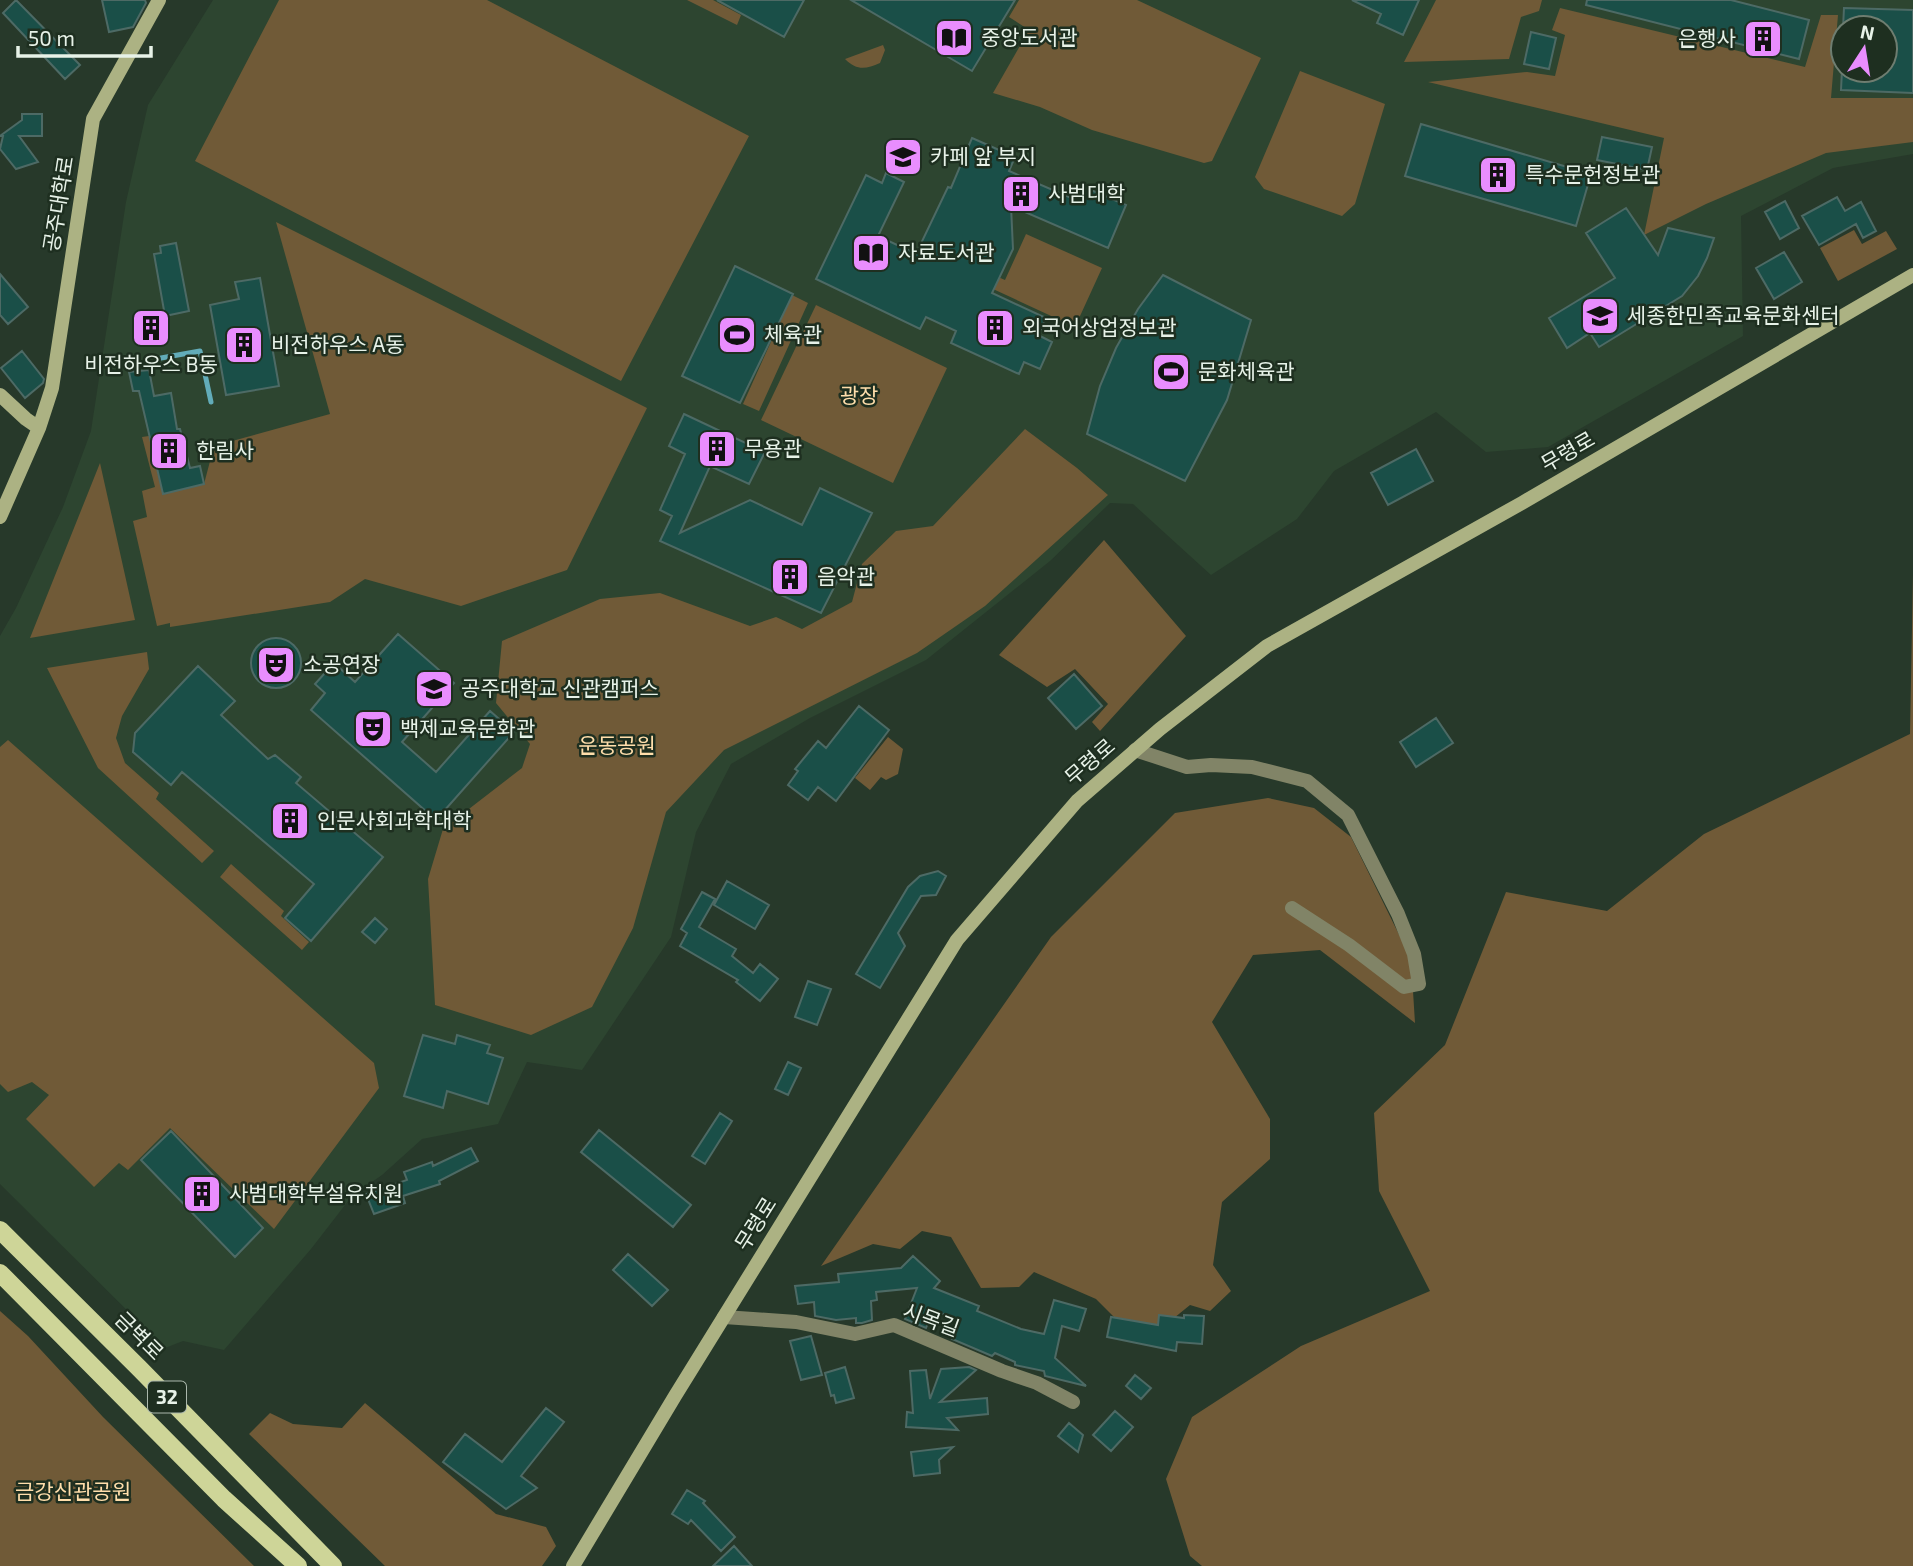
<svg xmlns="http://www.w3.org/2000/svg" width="1913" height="1566" font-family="'Exo 2','Noto Sans KR',sans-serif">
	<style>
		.built { fill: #2d4530; fill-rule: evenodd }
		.green { fill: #705a37 }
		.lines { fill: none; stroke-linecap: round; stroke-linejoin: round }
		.stream { stroke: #62acb9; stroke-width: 5 }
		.building { fill: #1a4f48; stroke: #4d6a65; stroke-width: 2 }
		.street { stroke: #818467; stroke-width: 14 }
		.secondary { stroke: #acb283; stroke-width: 14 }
		.primary { stroke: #ced598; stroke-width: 18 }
		.labels { text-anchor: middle; stroke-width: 5; stroke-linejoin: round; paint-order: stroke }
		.shield { fill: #1e2f20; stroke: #abb8ac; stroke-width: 2 }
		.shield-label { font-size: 19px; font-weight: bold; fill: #e7f2e8 }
		.poi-label { font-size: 21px; fill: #e7f2e8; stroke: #1e2f20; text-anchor: start }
		.street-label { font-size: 21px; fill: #e7f2e8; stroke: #1e2f20 }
		.park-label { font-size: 21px; fill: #ffdeab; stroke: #1e2f20 }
	</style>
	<rect width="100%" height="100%" fill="#27392a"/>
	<path class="built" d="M 213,0 L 1913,0 L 1913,154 L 1833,168 L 1741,216 L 1743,336 L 1548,447 L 1486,452 L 1436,412 L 1334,471 L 1297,519 L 1211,575 L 1133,504 L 1110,503 L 1050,561 L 926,660 L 810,718 L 731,764 L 696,832 L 671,937 L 582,1070 L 527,1062 L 498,1124 L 422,1139 L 382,1175 L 352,1196 L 311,1249 L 224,1350 L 183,1341 L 165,1348 L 0,1184 L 0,636 L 16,608 L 63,507 L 91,431 L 126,202 L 148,105 ZM 1843,28 L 1885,28 L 1885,70 L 1843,70 Z"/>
	<path class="green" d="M 279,0 L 487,0 L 749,136 L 621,381 L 195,161 Z
		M 687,0 L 713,0 L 741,15 L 737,25 Z
		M 1019,0 L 1137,0 L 1261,58 L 1212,161 L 1204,163 L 1092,130 L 1040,107 L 993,93 L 1029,30 L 1009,17 Z
		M 1436,0 L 1542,0 L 1539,11 L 1521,17 L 1509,59 L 1404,62 Z
		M 1560,8 L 1805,67 L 1821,15 L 1838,15 L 1831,98 L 1913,98 L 1913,142 L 1826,153 L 1706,204 L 1644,235 L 1664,138 L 1428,82 L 1527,72 L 1555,76 L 1565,35 L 1552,30 Z
		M 883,45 L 885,50 L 880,63 C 866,69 857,71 845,59 Z
		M 1300,71 L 1385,104 L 1355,204 L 1342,216 L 1264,189 L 1255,177 Z
		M 276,222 L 647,408 L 567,570 L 461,606 L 365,579 L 330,602 L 170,627 L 170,623 L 157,626 L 133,521 L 147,517 L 142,491 L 155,487 L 142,437 L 149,436 L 164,494 L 204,484 L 214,446 L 330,414 Z
		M 1854,230 L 1862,244 L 1886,231 L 1897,249 L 1838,281 L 1820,248 Z
		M 1026,234 L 1102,268 L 1075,327 L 954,271 L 959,260 L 1005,280 Z
		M 792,295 L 808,303 L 759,411 L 743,404 Z
		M 816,305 L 947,368 L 893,483 L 761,420 Z
		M 1025,429 L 1077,468 L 1108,495 L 985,606 L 917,653 L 724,750 L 666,812 L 633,928 L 592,1007 L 531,1035 L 435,1005 L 428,879 L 443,829 L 522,768 L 530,744 L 496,703 L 502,641 L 600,599 L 660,593 L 750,626 L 776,617 L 802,629 L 852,602 L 862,564 L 896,531 L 933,526 Z
		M 100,463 L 135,620 L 30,638 Z
		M 1104,540 L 1186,636 L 1100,731 L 1092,722 L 1108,704 L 1075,669 L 1047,687 L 999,655 Z
		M 1913,574 L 1913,1566 L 1202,1566 L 1190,1556 L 1166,1479 L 1192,1417 L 1301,1346 L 1430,1291 L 1379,1191 L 1374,1113 L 1445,1045 L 1506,892 L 1607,911 L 1704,834 L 1910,734 Z
		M 147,652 L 149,669 L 122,716 L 116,738 L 125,763 L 159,793 L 156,799 L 214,851 L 202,863 L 98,768 L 47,668 Z
		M 888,737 L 903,749 L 898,774 L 886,780 L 881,777 L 870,790 L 855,778 Z
		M 8,740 L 374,1063 L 379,1088 L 274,1229 L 170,1128 L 128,1170 L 119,1163 L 94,1187 L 26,1119 L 49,1095 L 32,1082 L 8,1092 L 0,1084 L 0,747 Z
		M 1268,798 L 1314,808 L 1351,837 L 1411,959 L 1415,1023 L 1320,950 L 1253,955 L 1212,1022 L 1270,1119 L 1270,1159 L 1222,1202 L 1213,1265 L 1231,1291 L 1210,1311 L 1190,1305 L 1158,1331 L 1118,1321 L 1096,1299 L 1034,1272 L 1019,1287 L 981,1288 L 951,1237 L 922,1231 L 900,1249 L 873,1244 L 821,1266 L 1051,937 L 1175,813 Z
		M 231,864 L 284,911 L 281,916 L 309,942 L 302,950 L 220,877 Z
		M 0,1311 L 28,1336 L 103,1417 L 254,1566 L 0,1566 Z
		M 365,1403 L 496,1514 L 546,1527 L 556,1546 L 542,1566 L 385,1566 L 249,1434 L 270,1413 L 293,1424 L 342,1428 Z"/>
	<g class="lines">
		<path class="stream" d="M 161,358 L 200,351 L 211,402"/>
	</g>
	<path class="building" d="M 16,0 L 80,65 L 65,79 L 3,13 Z
		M 102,0 L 145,0 L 146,3 L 133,27 L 109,32 Z
		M 717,0 L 804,0 L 784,37 Z
		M 851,0 L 1015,0 L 972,71 Z
		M 1352,0 L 1419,0 L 1403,35 L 1377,23 L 1381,14 Z
		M 1587,0 L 1731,0 L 1809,20 L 1799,59 L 1586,5 Z
		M 1844,8 L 1913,10 L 1913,93 L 1841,90 L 1842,70 L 1885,70 L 1885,28 L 1843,28 Z
		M 1531,32 L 1556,38 L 1549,69 L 1524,64 Z
		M 22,114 L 42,114 L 42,136 L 19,136 L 38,162 L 16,169 L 0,149 L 3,136 L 0,136 L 22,120 Z
		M 1421,124 L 1591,174 L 1576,226 L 1405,176 Z
		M 1602,137 L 1652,147 L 1647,170 L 1597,160 Z
		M 972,138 L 1015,157 L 1009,171 L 1078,201 L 1084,187 L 1126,205 L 1108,248 L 1011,206 L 1013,249 L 992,293 L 1046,318 L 1038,335 L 1052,342 L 1040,369 L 1024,362 L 1019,374 L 951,343 L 956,331 L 926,317 L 920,329 L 816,279 L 866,175 L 882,183 L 886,173 L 904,182 L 878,236 L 916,254 L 948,187 L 951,188 Z
		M 1837,197 L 1845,211 L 1861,202 L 1876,231 L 1863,238 L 1856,224 L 1819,245 L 1802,216 Z
		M 1785,201 L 1799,228 L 1780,239 L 1765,212 Z
		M 1626,208 L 1658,255 L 1668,228 L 1714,238 L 1707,258 L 1698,276 L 1682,296 L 1599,347 L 1590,333 L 1567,348 L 1549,318 L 1615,278 L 1586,233 Z
		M 176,243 L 189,311 L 165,316 L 154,254 L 161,253 L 160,246 Z
		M 1784,252 L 1802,282 L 1774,299 L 1756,268 Z
		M 735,266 L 793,294 L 740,403 L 682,376 Z
		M 0,274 L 28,307 L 8,324 L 0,315 Z
		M 1163,275 L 1251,320 L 1227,400 L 1185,481 L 1087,434 L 1100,386 L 1116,348 L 1138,309 Z
		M 260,278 L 279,386 L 226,395 L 210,305 L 239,299 L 235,282 Z
		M 22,351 L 44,379 L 43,383 L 25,398 L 1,368 Z
		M 149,370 L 154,396 L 171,393 L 177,429 L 180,429 L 190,468 L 200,466 L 204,484 L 163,494 L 139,391 L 133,391 L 129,372 Z
		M 684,414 L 765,452 L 749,484 L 710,466 L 680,533 L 750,500 L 802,525 L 820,488 L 872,513 L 821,613 L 660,541 L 672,516 L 660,510 L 685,454 L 669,446 Z
		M 1416,449 L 1433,481 L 1388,505 L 1371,473 Z
		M 398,634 L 454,683 L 402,742 L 436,772 L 490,711 L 514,732 L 436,820 L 311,710 L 325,693 L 315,684 L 334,663 L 355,682 Z
		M251 663a25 25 0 1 1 50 0a25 25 0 1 1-50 0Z
		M 198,666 L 235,701 L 221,715 L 268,759 L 275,755 L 301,777 L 296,783 L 383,857 L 311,941 L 285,918 L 314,884 L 182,772 L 171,785 L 133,752 L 135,733 Z
		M 1074,674 L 1102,706 L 1076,729 L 1048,698 Z
		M 859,706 L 889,730 L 836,801 L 818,787 L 808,800 L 788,785 L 798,771 L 795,769 L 818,741 L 826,748 Z
		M 1436,718 L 1453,743 L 1416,767 L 1400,742 Z
		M 938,871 L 946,876 L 936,895 L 921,896 L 898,933 L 905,946 L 880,988 L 856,974 L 908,887 L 920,876 Z
		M 727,881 L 769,905 L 755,929 L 714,905 Z
		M 702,892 L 715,899 L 699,927 L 736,949 L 732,956 L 753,973 L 760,964 L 778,979 L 760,1001 L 736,982 L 738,980 L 680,946 L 687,933 L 681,929 Z
		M 375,918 L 387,929 L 375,943 L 362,932 Z
		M 808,981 L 831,989 L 817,1025 L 795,1017 Z
		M 423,1035 L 455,1044 L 457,1035 L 490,1045 L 487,1053 L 503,1058 L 488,1104 L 447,1091 L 443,1108 L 404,1096 Z
		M 788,1062 L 801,1068 L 788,1095 L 775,1089 Z
		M 720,1113 L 732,1121 L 705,1164 L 692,1156 Z
		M 599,1130 L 691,1205 L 673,1227 L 581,1152 Z
		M 171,1131 L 263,1228 L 235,1257 L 141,1160 Z
		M 471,1148 L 478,1161 L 439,1181 L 440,1184 L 403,1196 L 405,1203 L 374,1214 L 366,1194 L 407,1180 L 404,1172 L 432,1162 L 433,1166 Z
		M 628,1254 L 668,1290 L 652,1306 L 613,1270 Z
		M 913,1256 L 940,1281 L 934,1288 L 979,1306 L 977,1311 L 1021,1329 L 1044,1334 L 1054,1300 L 1086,1309 L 1079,1331 L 1062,1326 L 1055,1358 L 1086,1386 L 1045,1376 L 1044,1371 L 1015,1365 L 1015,1362 L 995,1353 L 992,1356 L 952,1339 L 959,1320 L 933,1310 L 926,1328 L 905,1319 L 917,1288 L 876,1292 L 877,1300 L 871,1301 L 872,1320 L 862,1323 L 856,1323 L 856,1318 L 836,1320 L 815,1316 L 814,1302 L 798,1304 L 795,1286 L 839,1282 L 838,1274 L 901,1268 Z
		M 1159,1315 L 1184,1318 L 1184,1315 L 1204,1316 L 1202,1344 L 1177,1342 L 1176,1351 L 1107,1337 L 1111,1317 L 1158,1325 Z
		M 811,1336 L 822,1375 L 801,1380 L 790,1341 Z
		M 845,1367 L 854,1398 L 836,1403 L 834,1395 L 831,1396 L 825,1373 Z
		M 969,1367 L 976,1370 L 940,1402 L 987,1398 L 988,1414 L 947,1418 L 958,1430 L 906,1427 L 907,1412 L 913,1413 L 910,1371 L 926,1370 L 930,1399 L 941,1369 Z
		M 1135,1375 L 1151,1388 L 1141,1399 L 1126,1386 Z
		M 546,1408 L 564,1422 L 521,1476 L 537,1488 L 506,1509 L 443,1462 L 465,1434 L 502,1462 Z
		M 1115,1411 L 1133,1427 L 1111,1451 L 1093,1435 Z
		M 1069,1423 L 1083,1435 L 1078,1452 L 1058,1436 Z
		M 953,1447 L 939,1460 L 940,1473 L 914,1476 L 911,1452 Z
		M 687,1490 L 705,1501 L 703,1503 L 735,1537 L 721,1551 L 691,1520 L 688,1524 L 672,1514 Z
		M 734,1546 L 752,1566 L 713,1566 Z"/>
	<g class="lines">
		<path class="street" d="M 1135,750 L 1187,767 L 1211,765 L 1252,767 L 1307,781 L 1348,815 L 1398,914 L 1414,954 L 1419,984 L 1404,987 L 1349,945 L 1292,908
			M 724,1317 L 796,1322 L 855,1334 L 894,1325 L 1002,1371 L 1037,1383 L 1073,1402"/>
		<path class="secondary" d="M 0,395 L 26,419 L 39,428
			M 0,517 L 39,428 L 52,388 L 93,119 L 159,0
			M 573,1566 L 675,1396 L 957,940 L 1077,801 L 1160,729 L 1267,646 L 1522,503 L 1913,275"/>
		<path class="primary" d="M 0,1230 L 139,1368 L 333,1566
			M 0,1273 L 224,1499 L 298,1566"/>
	</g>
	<defs>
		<symbol id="library-square" viewBox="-11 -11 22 22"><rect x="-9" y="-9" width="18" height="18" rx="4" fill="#e98dfe" stroke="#1e2f20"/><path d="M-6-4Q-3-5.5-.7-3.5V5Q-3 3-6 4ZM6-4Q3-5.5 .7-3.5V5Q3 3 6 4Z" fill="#111"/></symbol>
		<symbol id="building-square" viewBox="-11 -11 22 22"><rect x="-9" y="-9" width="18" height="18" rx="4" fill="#e98dfe" stroke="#1e2f20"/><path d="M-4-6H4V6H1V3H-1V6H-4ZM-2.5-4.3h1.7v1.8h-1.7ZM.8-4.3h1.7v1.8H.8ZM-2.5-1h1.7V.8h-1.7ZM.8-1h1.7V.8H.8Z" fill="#111"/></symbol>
		<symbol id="university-square" viewBox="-11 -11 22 22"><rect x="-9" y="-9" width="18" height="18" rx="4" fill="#e98dfe" stroke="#1e2f20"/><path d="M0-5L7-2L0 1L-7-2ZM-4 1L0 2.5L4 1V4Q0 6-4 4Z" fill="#111"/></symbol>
		<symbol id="school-square" viewBox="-11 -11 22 22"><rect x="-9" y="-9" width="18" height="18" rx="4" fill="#e98dfe" stroke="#1e2f20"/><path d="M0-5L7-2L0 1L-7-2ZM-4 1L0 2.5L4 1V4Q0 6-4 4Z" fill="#111"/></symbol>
		<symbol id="stadium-square" viewBox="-11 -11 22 22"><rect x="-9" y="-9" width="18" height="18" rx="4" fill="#e98dfe" stroke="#1e2f20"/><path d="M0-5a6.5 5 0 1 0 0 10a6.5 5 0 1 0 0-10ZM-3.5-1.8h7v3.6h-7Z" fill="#111"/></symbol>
		<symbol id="theatre-square" viewBox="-11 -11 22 22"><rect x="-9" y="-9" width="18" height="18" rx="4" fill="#e98dfe" stroke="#1e2f20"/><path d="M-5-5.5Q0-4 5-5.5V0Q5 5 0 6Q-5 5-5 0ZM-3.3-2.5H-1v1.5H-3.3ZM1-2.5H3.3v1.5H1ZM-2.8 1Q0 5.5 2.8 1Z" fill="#111"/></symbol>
	</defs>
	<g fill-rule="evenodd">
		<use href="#library-square" x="932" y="16" width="44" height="44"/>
		<use href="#building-square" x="1741" y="17" width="44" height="44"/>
		<use href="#university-square" x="881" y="135" width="44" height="44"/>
		<use href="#building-square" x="1476" y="153" width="44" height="44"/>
		<use href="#building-square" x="999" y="172" width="44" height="44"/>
		<use href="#library-square" x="849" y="231" width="44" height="44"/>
		<use href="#school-square" x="1578" y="294" width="44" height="44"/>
		<use href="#building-square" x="129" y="306" width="44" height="44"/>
		<use href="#building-square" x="973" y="306" width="44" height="44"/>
		<use href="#stadium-square" x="715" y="313" width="44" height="44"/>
		<use href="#building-square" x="222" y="323" width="44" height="44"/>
		<use href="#stadium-square" x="1149" y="350" width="44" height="44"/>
		<use href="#building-square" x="695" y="427" width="44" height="44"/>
		<use href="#building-square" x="147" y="429" width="44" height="44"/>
		<use href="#building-square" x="768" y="555" width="44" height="44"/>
		<use href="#theatre-square" x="254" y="643" width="44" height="44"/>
		<use href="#university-square" x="412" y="667" width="44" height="44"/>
		<use href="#theatre-square" x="351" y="707" width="44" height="44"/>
		<use href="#building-square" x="268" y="799" width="44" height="44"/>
		<use href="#building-square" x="180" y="1172" width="44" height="44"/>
	</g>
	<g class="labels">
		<rect class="shield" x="148" y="1381.5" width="38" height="31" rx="5"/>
		<g class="shield-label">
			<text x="167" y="1404">32</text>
		</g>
		<g class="poi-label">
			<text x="981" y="45">중앙도서관</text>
			<text x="1736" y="46" text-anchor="end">은행사</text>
			<text x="930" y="164">카페 앞 부지</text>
			<text x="1525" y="182">특수문헌정보관</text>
			<text x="1048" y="201">사범대학</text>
			<text x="898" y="260">자료도서관</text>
			<text x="1627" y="323">세종한민족교육문화센터</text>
			<text x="1022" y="335">외국어상업정보관</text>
			<text x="764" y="342">체육관</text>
			<text x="271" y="352">비전하우스 A동</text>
			<text x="151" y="372" text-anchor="middle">비전하우스 B동</text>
			<text x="1198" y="379">문화체육관</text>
			<text x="744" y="456">무용관</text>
			<text x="196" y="458">한림사</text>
			<text x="817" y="584">음악관</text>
			<text x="303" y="672">소공연장</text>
			<text x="461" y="696">공주대학교 신관캠퍼스</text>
			<text x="400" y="736">백제교육문화관</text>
			<text x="317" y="828">인문사회과학대학</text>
			<text x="229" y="1201">사범대학부설유치원</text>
		</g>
		<g class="street-label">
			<text transform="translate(59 204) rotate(-81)" y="7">공주대학로</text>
			<text transform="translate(1568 452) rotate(-30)" y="7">무령로</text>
			<text transform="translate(1090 762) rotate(-41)" y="7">무령로</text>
			<text transform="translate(756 1224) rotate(-58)" y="7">무령로</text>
			<text transform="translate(931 1320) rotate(20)" y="7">시목길</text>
			<text transform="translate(139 1336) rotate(45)" y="7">금벽로</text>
		</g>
		<g class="park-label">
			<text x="859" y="403">광장</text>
			<text x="617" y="753">운동공원</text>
			<text x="73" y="1499">금강신관공원</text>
		</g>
	</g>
	<g transform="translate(1864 49) rotate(12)"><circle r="33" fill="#1e2f20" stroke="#6e7d70" stroke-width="2"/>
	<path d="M0-5L12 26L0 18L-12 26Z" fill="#e98dfe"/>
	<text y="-10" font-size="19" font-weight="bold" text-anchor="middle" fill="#e7f2e8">N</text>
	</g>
	<path d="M18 46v10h133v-10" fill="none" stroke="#e7f2e8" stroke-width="3.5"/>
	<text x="28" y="46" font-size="21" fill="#e7f2e8" stroke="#1e2f20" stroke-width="5" paint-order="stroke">50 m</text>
</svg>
